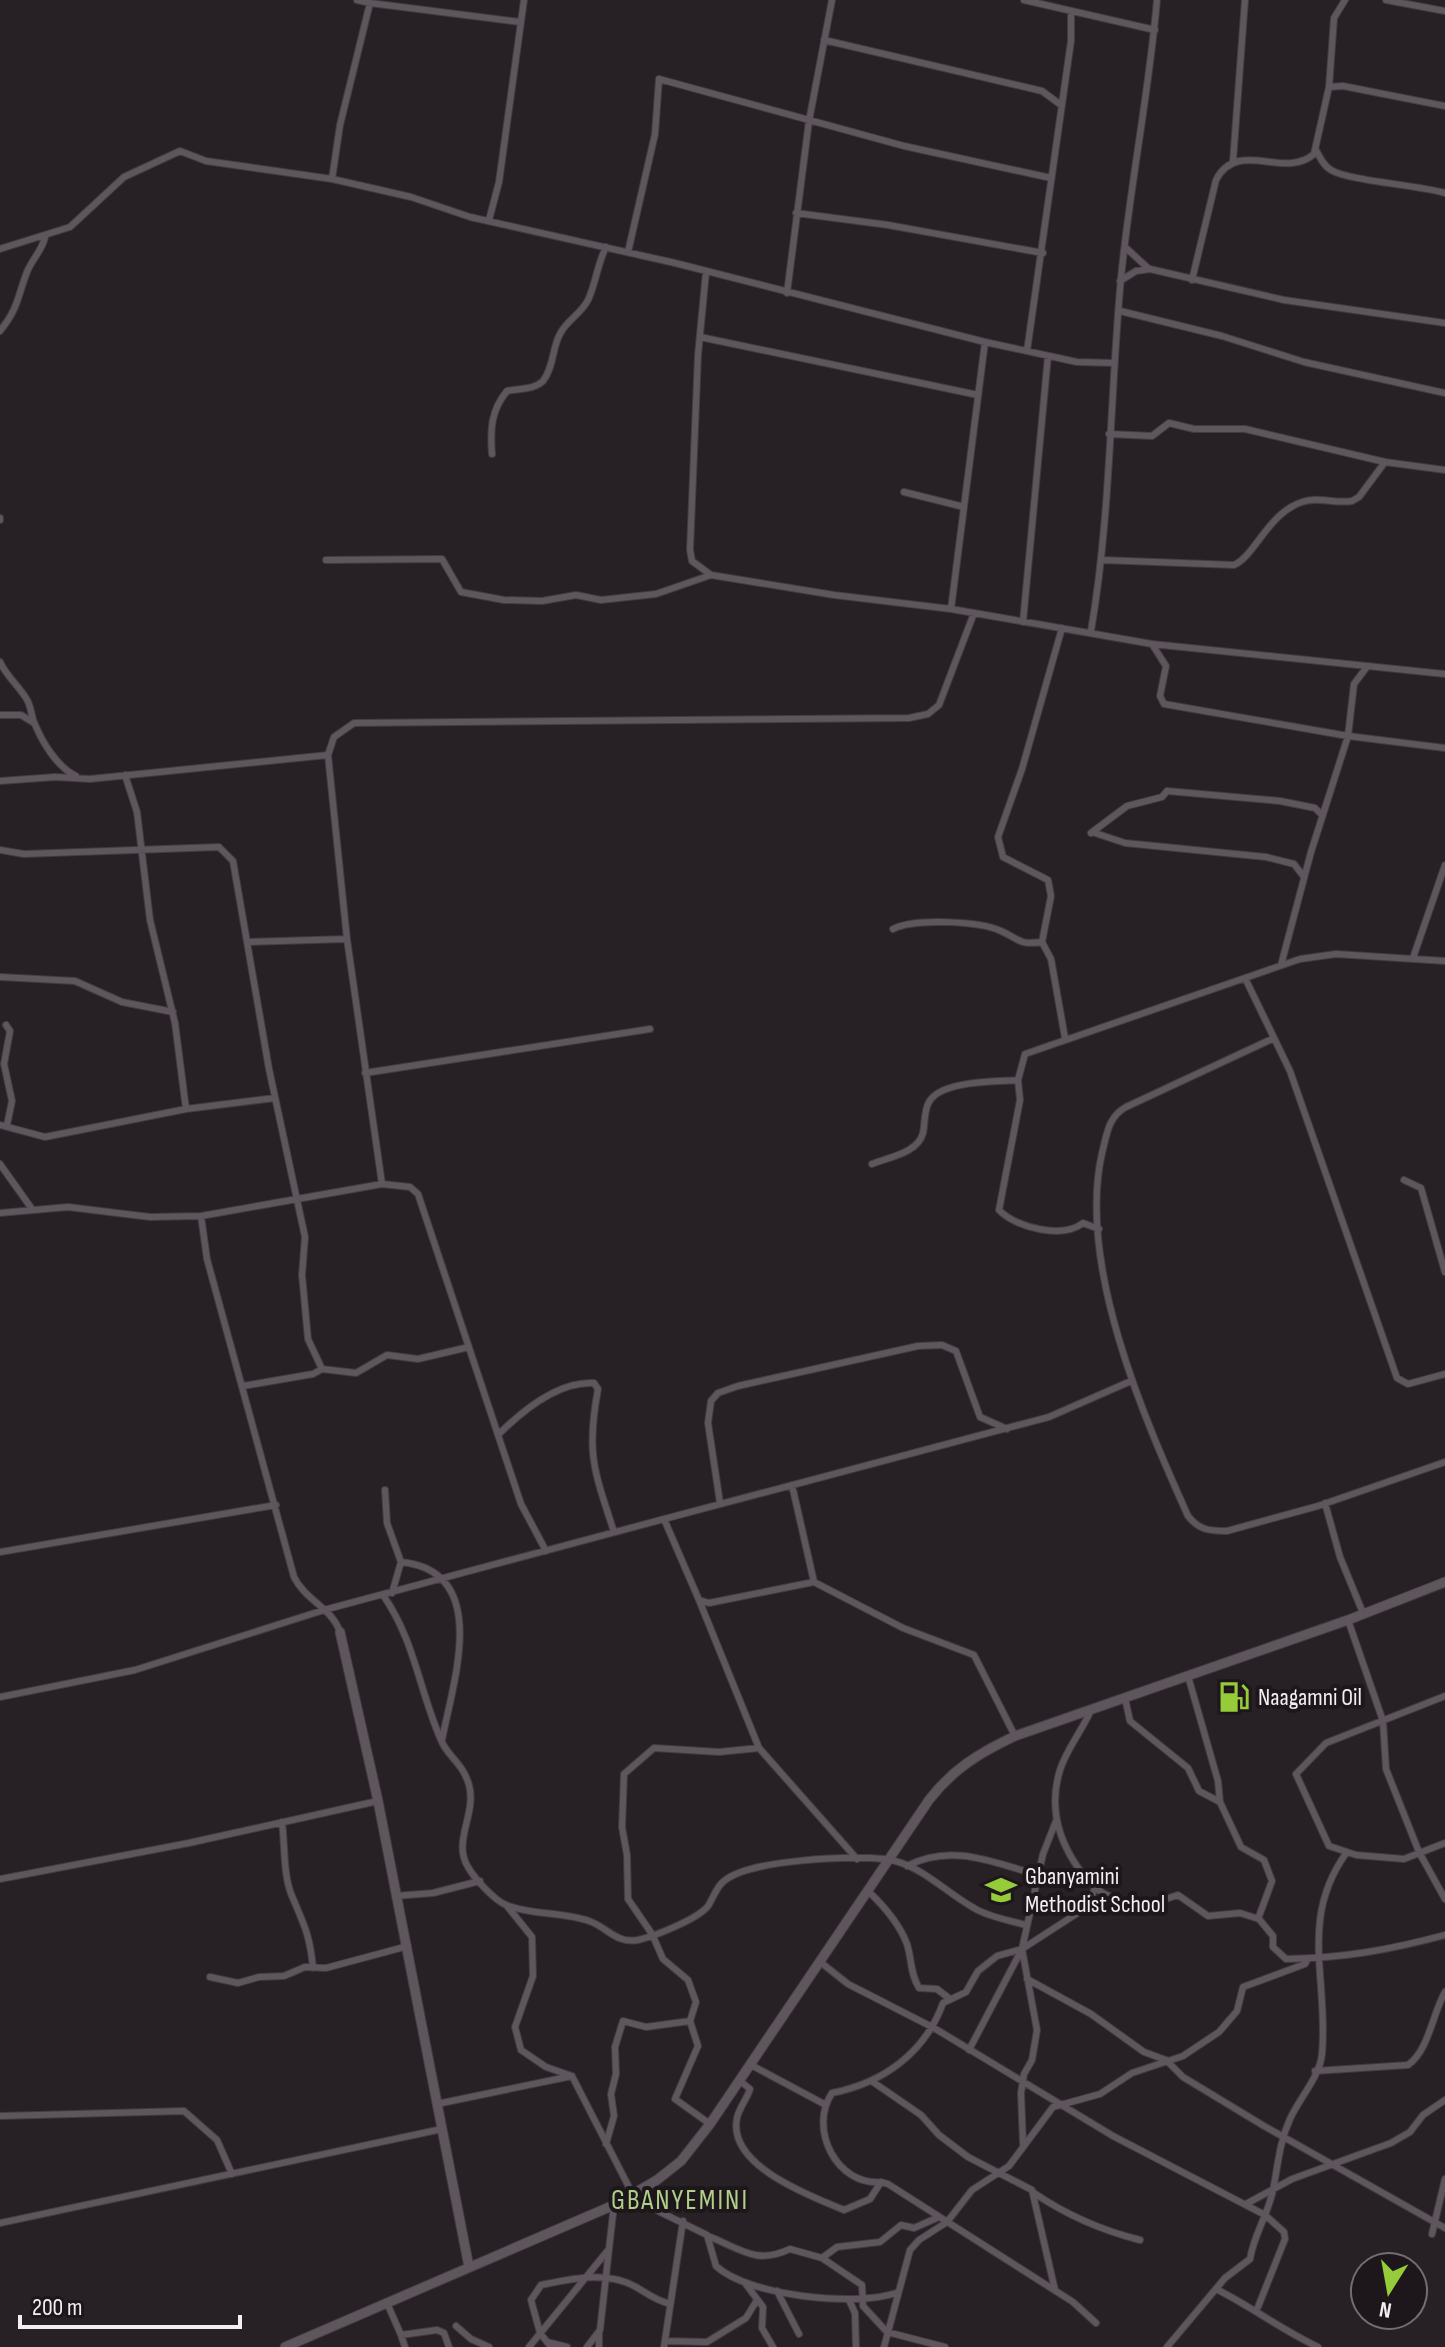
<svg xmlns="http://www.w3.org/2000/svg" width="1445" height="2347" font-family="'Sofia Sans Condensed',sans-serif">
	<style>
		.lines { fill: none; stroke-linecap: round; stroke-linejoin: round }
		.street-casing { stroke: #413c40; stroke-width: 8 }
		.secondary-casing { stroke: #413c40; stroke-width: 11 }
		.street { stroke: #5e565c; stroke-width: 6 }
		.secondary { stroke: #5e565c; stroke-width: 9 }
		.labels { text-anchor: middle; stroke-width: 8; stroke-linejoin: round; paint-order: stroke }
		.poi-label { font-size: 24px; fill: #f3eef1; stroke: #1d171b; text-anchor: start }
		.quarter-label { font-size: 28px; letter-spacing: 2px; fill: #b0cf88; stroke: #1d171b }
	</style>
	<rect width="100%" height="100%" fill="#272025"/>
	<g class="lines">
		<defs>
			<path id="street" d="M 1024,0 L 1155,30
				M 1386,0 L 1445,11
				M 370,3 L 520,22
				M 824,40 L 1042,91 L 1061,105
				M 1329,87 L 1343,86 L 1445,106
				M 1316,150 C 1320,158 1324,166 1331,170 C 1349,181 1418,185 1445,193
				M 1233,161 L 1245,0
				M 332,179 L 340,125 L 370,3 L 357,0
				M 796,213 L 888,225 L 1043,253
				M 489,220 L 499,182 L 524,0
				M 1125,247 L 1149,269
				M 0,249 L 70,227 L 124,177 L 180,151 L 206,161 L 332,179 L 411,197 L 470,217 L 675,263 L 985,342 L 1077,362 L 1114,363
				M 628,252 L 655,134 L 659,79 L 904,146 L 1051,178
				M 706,272 L 698,355 L 690,550 L 692,561 L 711,575 L 834,595 L 951,609 L 1152,644 L 1445,674
				M 1192,280 L 1216,180 C 1237,138 1285,180 1314,154 L 1329,87 L 1334,18 L 1345,0
				M 1120,281 L 1136,271 L 1150,269 L 1284,300 L 1445,323
				M 787,293 L 809,121 L 832,0
				M 1120,311 L 1222,336 L 1304,362 L 1445,393
				M 0,331 C 19,307 17,298 27,272 C 32,259 42,251 45,237
				M 700,337 L 978,395
				M 1027,351 L 1071,41 L 1071,11
				M 1109,434 L 1152,436 L 1169,423 L 1194,429 L 1245,429 L 1385,462 L 1445,470
				M 492,454 C 490,430 491,410 507,391 C 519,388 534,390 543,381 C 554,367 552,348 560,334 C 566,321 581,314 588,300 C 596,283 597,265 606,247
				M 904,492 L 964,507
				M 0,518 L 0,520
				M 326,560 L 442,559 L 461,592 L 504,600 L 542,601 L 576,595 L 601,600 L 656,594 L 711,575
				M 1102,560 L 1234,565 C 1255,556 1268,513 1302,502 C 1317,496 1335,504 1352,501 L 1359,497 L 1385,462
				M 951,609 L 985,342
				M 1023,622 L 1048,356
				M 1062,628 L 1022,769 L 998,837 L 1003,857 L 1048,880 L 1051,896 L 1042,942 L 1051,959 L 1065,1038
				M 1091,631 C 1111,514 1110,396 1121,278 C 1130,185 1149,93 1157,0
				M 1152,644 L 1166,666 L 1160,696 L 1164,704 L 1348,736 L 1445,748
				M 0,662 C 7,677 18,685 26,698 C 31,705 31,715 34,722 C 42,742 57,767 76,776
				M 0,715 L 21,715 L 34,723
				M 328,755 L 347,939 L 382,1184
				M 125,775 L 137,812 L 150,920 L 175,1023 L 186,1109
				M 0,781 L 55,777 L 90,779 L 328,755 L 334,737 L 354,723 L 909,718 L 928,714 L 939,705 L 974,613
				M 1091,833 L 1127,806 L 1162,797 L 1167,791 L 1280,801 L 1315,808 L 1322,815
				M 1095,833 L 1125,843 L 1266,857 L 1294,864 L 1304,877
				M 0,850 L 24,854 L 219,847 L 233,861 L 269,1069 L 305,1237 L 302,1275 L 308,1339 L 322,1369 L 313,1374 L 243,1386
				M 893,929 C 915,918 979,921 1001,931 C 1021,940 1018,945 1042,942
				M 248,942 L 347,939
				M 1413,958 L 1445,865
				M 1281,965 L 1311,852 L 1348,736 L 1354,684 L 1366,668
				M 0,977 L 75,981 L 122,1002 L 173,1012
				M 1245,978 L 1290,1071 L 1397,1378 L 1408,1384 L 1445,1374
				M 6,1025 L 10,1031 L 4,1064 L 12,1101 L 7,1125
				M 1272,1039 L 1126,1107 C 1108,1117 1107,1134 1102,1153 C 1077,1264 1143,1416 1188,1516 C 1199,1530 1209,1531 1227,1531 L 1318,1506 L 1445,1462
				M 365,1073 L 650,1029
				M 0,1125 L 45,1137 L 186,1109 L 275,1098
				M 0,1164 L 32,1209
				M 872,1164 C 889,1157 918,1153 923,1133 C 925,1124 924,1110 929,1102 C 941,1080 997,1082 1018,1080
				M 1404,1180 L 1421,1188 L 1445,1272
				M 0,1213 L 68,1207 L 150,1217 L 201,1216 L 382,1184 L 410,1187 L 418,1194 L 521,1504 L 546,1551
				M 201,1216 L 207,1259 L 294,1577 C 305,1600 332,1608 340,1632
				M 1099,1229 L 1083,1223 C 1063,1239 1016,1228 999,1210 L 1020,1100 L 1018,1080 L 1025,1054 L 1300,959 L 1336,954 L 1445,961
				M 322,1369 L 356,1373 L 387,1355 L 418,1359 L 469,1347
				M 499,1434 C 523,1410 558,1381 594,1383 L 598,1389 C 586,1454 594,1470 614,1532
				M 792,1485 L 814,1582
				M 385,1490 L 387,1523 L 401,1562 C 492,1571 453,1682 442,1740
				M 720,1503 L 708,1423 L 711,1401 L 718,1393 L 738,1386 L 918,1346 L 942,1345 L 956,1351 L 980,1417 L 1007,1429
				M 1325,1503 L 1340,1557 L 1363,1613
				M 664,1519 L 1049,1417 L 1131,1381
				M 0,1552 L 276,1505
				M 392,1593 L 401,1562
				M 383,1595 C 415,1641 419,1690 441,1740 C 447,1756 463,1763 469,1785 C 477,1814 452,1841 468,1867 C 474,1878 494,1900 506,1905 C 530,1915 563,1912 589,1921 C 607,1927 616,1944 638,1940 C 655,1936 698,1919 708,1906 C 713,1899 716,1887 724,1881 C 751,1859 850,1856 884,1859 C 918,1862 945,1892 974,1908 C 988,1917 1009,1920 1025,1925
				M 699,1600 L 759,1748 L 857,1859
				M 1348,1620 L 1383,1721 L 1386,1769 L 1419,1852 L 1445,1899
				M 1188,1676 L 1218,1781 L 1220,1802 L 1241,1847 L 1264,1860 L 1272,1881 L 1258,1919
				M 1445,1696 L 1326,1743 L 1296,1774 L 1329,1846 L 1356,1855 L 1404,1859 L 1445,1843
				M 0,1697 L 135,1670 L 324,1610 L 664,1519 L 699,1600 L 709,1603 L 814,1582 L 903,1628 L 974,1655 L 1015,1736
				M 1125,1698 L 1130,1721 L 1188,1768 L 1199,1791 L 1220,1802
				M 282,1822 C 285,1844 283,1876 292,1896 C 304,1925 310,1935 313,1968
				M 907,1866 C 952,1843 992,1862 1038,1875
				M 0,1879 L 189,1843 L 378,1801
				M 1095,1888 C 1122,1907 1148,1906 1178,1895 L 1208,1916 L 1240,1913 L 1259,1919 L 1273,1936 L 1273,1947 L 1286,1959 C 1344,1958 1389,1950 1445,1935
				M 868,1891 C 884,1906 899,1923 907,1944 C 912,1960 910,1973 919,1988 L 937,1989 L 950,1999
				M 395,1896 L 433,1893 L 480,1881
				M 507,1906 L 532,1937 L 533,1976 L 515,2027 L 521,2050 L 546,2067 L 572,2076 L 633,2195
				M 819,1961 L 848,1984 L 934,2028 L 1113,2136 L 1265,2215 L 1284,2232 L 1285,2239 L 1258,2307
				M 210,1977 L 238,1983 L 259,1977 L 284,1976 L 305,1967 L 326,1968 L 408,1946
				M 1027,1979 L 1091,2014 L 1144,2052 L 1166,2060 L 1183,2077 L 1264,2126 L 1445,2228
				M 969,2050 L 1022,1949
				M 751,2065 L 824,2104
				M 1315,2071 L 1408,2065 C 1429,2050 1432,2015 1445,1992
				M 740,2081 L 750,2089 C 747,2099 739,2108 737,2118 C 727,2166 811,2196 844,2210 L 870,2199 L 881,2182 L 888,2184 L 1073,2302 L 1096,2323
				M 873,2082 L 921,2115 L 939,2135 L 968,2157 L 1032,2190 L 1055,2290
				M 437,2104 L 572,2076
				M 0,2116 L 184,2111 L 217,2140 L 232,2174
				M 710,2124 L 675,2099 L 698,2046 L 690,2021 L 696,2002 L 688,1980 L 663,1959 L 652,1934 L 628,1899 L 627,1855 L 622,1827 L 624,1774 L 654,1748 L 719,1752 L 759,1748
				M 606,2144 L 614,2116 L 611,2094 L 616,2074 L 615,2047 L 623,2021 L 646,2027 L 690,2021
				M 1023,2144 L 1021,2093 L 1024,2074 L 1032,2060 L 1037,2030 L 1022,1949 L 1043,1854 L 1056,1821
				M 881,2182 C 837,2186 808,2129 832,2093 C 883,2083 925,2053 943,2003 L 966,1992 L 978,1971 L 997,1956 L 1022,1949 L 1087,1907 L 1095,1888 C 1064,1856 1046,1815 1060,1770 C 1067,1748 1082,1731 1091,1710
				M 1034,2193 C 1068,2216 1100,2230 1140,2240
				M 637,2194 L 660,2212 L 707,2235 L 716,2266 C 748,2296 855,2307 896,2293
				M 1246,2204 L 1292,2179 L 1391,2143 L 1410,2132 L 1423,2115 L 1445,2100
				M 0,2223 L 442,2129
				M 1432,2234 L 1445,2179
				M 708,2236 C 741,2249 756,2265 790,2249 L 822,2258 L 837,2247 L 880,2242 L 901,2225 L 914,2228 L 939,2217
				M 822,2258 L 862,2285 L 863,2306 L 887,2332 L 945,2347
				M 745,2283 L 763,2307 L 762,2328 L 773,2347
				M 1216,2289 C 1252,2307 1282,2330 1318,2347
				M 777,2291 L 799,2334
				M 849,2300 L 855,2313 L 856,2347
				M 387,2303 L 401,2335 L 437,2330 L 444,2333 L 449,2347
				M 456,2326 L 471,2339 L 489,2347
				M 401,2335 L 405,2347
				M 665,2341 L 707,2342 L 746,2318 L 757,2300
				M 547,2342 L 567,2347
				M 529,2347 L 609,2249 L 614,2205
				M 551,2347 L 540,2333 L 531,2300 L 541,2285 C 571,2279 607,2270 636,2287 C 648,2294 655,2300 670,2304
				M 587,2347 L 600,2330 L 609,2249
				M 599,2347 L 599,2333
				M 664,2347 L 683,2221
				M 884,2347 L 910,2250 L 919,2240 L 947,2222 L 972,2190 L 1009,2166 L 1053,2107 L 1100,2094 L 1132,2073 L 1183,2056 L 1219,2032 L 1237,2011 L 1243,1987 L 1305,1964 L 1308,1959
				M 1167,2347 L 1225,2278 L 1250,2259 C 1254,2234 1268,2215 1273,2190 C 1278,2166 1279,2143 1290,2119 C 1299,2099 1320,2076 1322,2054 C 1329,1980 1298,1919 1347,1852"/>
			<path id="secondary" d="M 340,1632 L 378,1801 L 469,2267
				M 285,2347 L 614,2205 L 657,2180 L 681,2161 L 710,2124 L 929,1800 C 953,1769 979,1753 1015,1736 L 1348,1620 L 1445,1582"/>
		</defs>
		<use href="#street" class="street-casing"/>
		<use href="#secondary" class="secondary-casing"/>
		<use href="#street" class="street"/>
		<use href="#secondary" class="secondary"/>
	</g>
	<defs>
		<symbol id="fuel-bare" viewBox="-9 -9 18 18"><path d="M-5.5-6h7V0h2V4h1.3V-2.5L3-4.5l.8-.8L6-3V5H2.5V1h-1V6h-7ZM-4.2-4.7v3.2H.2V-4.7Z" fill="#96cc39" stroke="#1d171b" stroke-width="2.5" paint-order="stroke"/></symbol>
		<symbol id="school-bare" viewBox="-9 -9 18 18"><path d="M0-5L7-2L0 1L-7-2ZM-4 1L0 2.5L4 1V4Q0 6-4 4Z" fill="#96cc39" stroke="#1d171b" stroke-width="2.5" paint-order="stroke"/></symbol>
	</defs>
	<g fill-rule="evenodd">
		<use href="#fuel-bare" x="1212" y="1675" width="44" height="44"/>
		<use href="#school-bare" x="979" y="1868" width="44" height="44"/>
	</g>
	<g class="labels">
		<g class="poi-label">
			<text x="1258" y="1705">Naagamni Oil</text>
			<text x="1025" y="1884">Gbanyamini<tspan x="1025" dy="28">Methodist School</tspan></text>
		</g>
		<g class="quarter-label">
			<text x="680" y="2209">GBANYEMINI</text>
		</g>
	</g>
	<g transform="translate(1389 2291) rotate(191)"><circle r="38" fill="#1d171b" stroke="#736d71" stroke-width="2"/>
	<path d="M0-6L14 30L0 20L-14 30Z" fill="#96cc39"/>
	<text y="-12" font-size="22" font-weight="bold" text-anchor="middle" fill="#f3eef1">N</text>
	</g>
	<path d="M20 2315v12h220v-12" fill="none" stroke="#f3eef1" stroke-width="4"/>
	<text x="32" y="2315" font-size="24" fill="#f3eef1" stroke="#1d171b" stroke-width="6" paint-order="stroke">200 m</text>
</svg>
